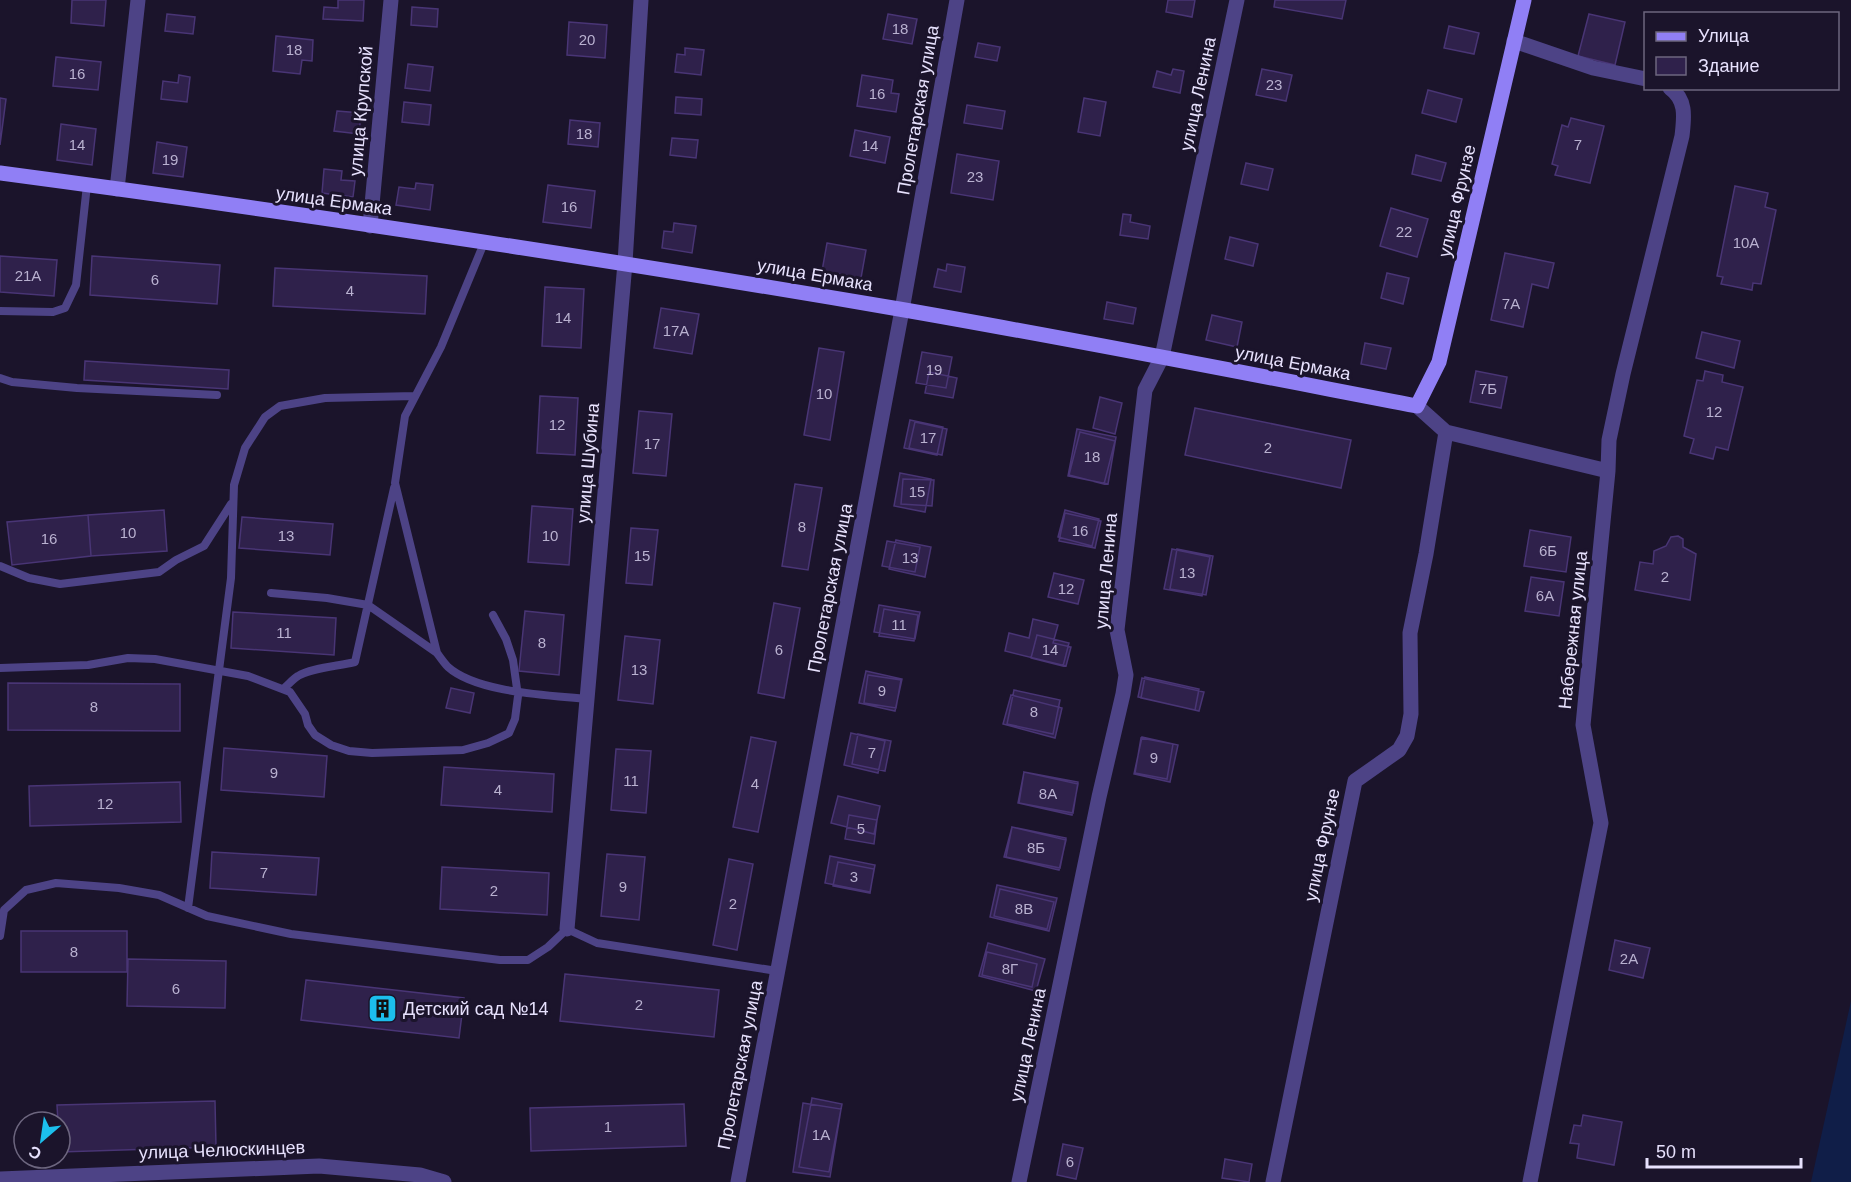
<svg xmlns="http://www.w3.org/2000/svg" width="1851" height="1182" font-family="Helvetica,sans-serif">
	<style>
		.water { fill: #101e48 }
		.building { fill: #2f214b; stroke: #493575; stroke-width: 1.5 }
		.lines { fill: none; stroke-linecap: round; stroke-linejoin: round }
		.lane { stroke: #4d4386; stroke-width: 8 }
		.street { stroke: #4d4386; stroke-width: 15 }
		.secondary { stroke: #907ff5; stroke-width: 15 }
		.labels { text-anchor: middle; stroke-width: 6; stroke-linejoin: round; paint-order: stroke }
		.number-label { font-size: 15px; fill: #b9b1d0 }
		.street-label { font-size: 18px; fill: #e7e1fd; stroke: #1b142b }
		.poi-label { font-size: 18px; fill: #e7e1fd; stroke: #1b142b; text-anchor: start }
	</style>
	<rect width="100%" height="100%" fill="#1b142b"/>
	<path class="water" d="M 1851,1001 L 1851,1182 L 1811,1182 Z"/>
	<path class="building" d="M 72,0 L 106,0 L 104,26 L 71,23 Z
		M 338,0 L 364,0 L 363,21 L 323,19 L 324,7 L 338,8 Z
		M 1168,0 L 1195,0 L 1192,17 L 1166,12 Z
		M 1275,0 L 1346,0 L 1342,19 L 1274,7 Z
		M 412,7 L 438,9 L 437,27 L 411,25 Z
		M 167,14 L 195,17 L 193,34 L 165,31 Z
		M 888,14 L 917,19 L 912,44 L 883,39 Z
		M 1589,14 L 1625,22 L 1615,65 L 1578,56 Z
		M 569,22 L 607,25 L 605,58 L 567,55 Z
		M 1449,26 L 1479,33 L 1474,54 L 1444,48 Z
		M 276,36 L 313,40 L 312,61 L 302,60 L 300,74 L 273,71 Z
		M 978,43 L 1000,47 L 997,61 L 975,57 Z
		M 685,48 L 704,50 L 701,75 L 675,72 L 677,54 L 685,55 Z
		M 56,57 L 101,62 L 98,90 L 53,86 Z
		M 408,64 L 433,67 L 430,91 L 405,88 Z
		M 1173,69 L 1184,71 L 1180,93 L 1153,87 L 1157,71 L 1171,75 Z
		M 1262,69 L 1292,75 L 1286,101 L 1256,95 Z
		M 179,75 L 190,77 L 187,102 L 161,99 L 163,81 L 178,83 Z
		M 862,75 L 893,80 L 891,93 L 899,94 L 896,112 L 857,106 Z
		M 1428,90 L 1462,99 L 1456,122 L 1422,113 Z
		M 676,97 L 702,99 L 701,115 L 675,113 Z
		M 0,98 L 6,99 L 0,145 Z
		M 1084,98 L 1106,102 L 1100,136 L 1078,132 Z
		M 404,102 L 431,105 L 429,125 L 402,122 Z
		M 967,105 L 1005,111 L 1002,129 L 964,123 Z
		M 337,111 L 361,113 L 359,134 L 334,131 Z
		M 1571,118 L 1604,126 L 1590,183 L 1555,175 L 1558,166 L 1552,164 L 1562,125 L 1568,127 Z
		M 570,120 L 600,123 L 598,147 L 568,144 Z
		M 61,124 L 96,129 L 92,165 L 57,160 Z
		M 855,130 L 890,137 L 885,163 L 850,156 Z
		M 672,138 L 698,140 L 696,158 L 670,155 Z
		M 157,142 L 187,147 L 183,177 L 153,173 Z
		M 957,154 L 999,161 L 993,200 L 951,193 Z
		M 1416,155 L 1446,163 L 1441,181 L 1412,174 Z
		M 1246,163 L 1273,169 L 1268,190 L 1241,184 Z
		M 324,169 L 342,171 L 341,180 L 355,181 L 353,197 L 322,193 Z
		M 416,183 L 433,185 L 430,210 L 396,205 L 399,187 L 415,189 Z
		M 548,185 L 595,191 L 591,228 L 543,222 Z
		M 1735,186 L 1768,193 L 1765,207 L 1776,210 L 1761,284 L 1753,283 L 1752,290 L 1721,284 L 1723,277 L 1717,276 Z
		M 1391,208 L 1428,219 L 1417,257 L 1380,246 Z
		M 1123,214 L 1131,215 L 1130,222 L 1150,226 L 1148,239 L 1120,235 Z
		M 674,223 L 696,226 L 692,253 L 662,248 L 664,231 L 673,232 Z
		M 1230,237 L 1258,244 L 1253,266 L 1225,259 Z
		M 827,243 L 866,250 L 861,278 L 822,271 Z
		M 1505,253 L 1554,263 L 1548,288 L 1532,284 L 1523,327 L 1491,320 Z
		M 0,256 L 57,260 L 54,296 L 0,292 Z
		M 92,256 L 220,265 L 217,304 L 90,295 Z
		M 947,264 L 965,267 L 961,292 L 934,287 L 938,269 L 946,271 Z
		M 275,268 L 427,276 L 425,314 L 273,306 Z
		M 1387,273 L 1409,278 L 1403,304 L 1381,298 Z
		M 545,287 L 584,289 L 581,348 L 542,346 Z
		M 1107,302 L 1136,308 L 1133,324 L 1104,319 Z
		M 661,308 L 699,314 L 692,354 L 654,348 Z
		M 1212,315 L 1242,322 L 1237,347 L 1206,340 Z
		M 1702,332 L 1740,341 L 1734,368 L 1696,358 Z
		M 1365,343 L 1391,348 L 1386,369 L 1361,364 Z
		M 819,348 L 844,352 L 830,440 L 804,435 Z
		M 922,352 L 952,357 L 946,388 L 916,383 Z
		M 85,361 L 229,370 L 228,389 L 84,380 Z
		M 1476,371 L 1507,377 L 1501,408 L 1470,402 Z
		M 1705,371 L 1723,375 L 1722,382 L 1743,387 L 1728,450 L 1716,447 L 1713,459 L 1690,453 L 1694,439 L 1684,436 L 1697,380 L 1703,381 Z
		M 929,372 L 957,378 L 953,398 L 925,393 Z
		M 540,396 L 578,398 L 575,455 L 537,453 Z
		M 1100,397 L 1122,403 L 1115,434 L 1093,428 Z
		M 1195,408 L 1351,440 L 1341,488 L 1185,455 Z
		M 639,411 L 672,414 L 666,476 L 633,473 Z
		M 910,420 L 943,427 L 937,455 L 904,448 Z
		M 915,422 L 947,429 L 942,455 L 909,448 Z
		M 1077,429 L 1116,437 L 1108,484 L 1068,476 Z
		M 1080,432 L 1115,441 L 1104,484 L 1069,475 Z
		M 900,473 L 931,479 L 925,512 L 894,506 Z
		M 903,479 L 934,480 L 932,506 L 901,504 Z
		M 795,484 L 822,488 L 808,570 L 782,566 Z
		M 532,506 L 573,509 L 569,565 L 528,562 Z
		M 164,510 L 167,551 L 91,556 L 88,515 Z
		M 1065,510 L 1099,519 L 1092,546 L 1058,537 Z
		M 1065,513 L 1101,521 L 1095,548 L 1059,541 Z
		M 88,515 L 91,556 L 12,565 L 7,522 Z
		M 242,517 L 333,524 L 330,555 L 239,548 Z
		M 631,528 L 658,530 L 652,585 L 626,583 Z
		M 1530,530 L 1571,537 L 1566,572 L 1524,566 Z
		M 1678,536 L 1683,539 L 1683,547 L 1696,554 L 1690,600 L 1635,590 L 1640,562 L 1653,564 L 1654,551 L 1666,546 L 1671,537 Z
		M 896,540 L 931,547 L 925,577 L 889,569 Z
		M 887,541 L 920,547 L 915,572 L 882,566 Z
		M 1172,549 L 1210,557 L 1202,596 L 1164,589 Z
		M 1177,549 L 1213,556 L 1206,595 L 1170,589 Z
		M 1054,573 L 1084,580 L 1078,604 L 1048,597 Z
		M 1531,577 L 1564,582 L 1559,616 L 1525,611 Z
		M 774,603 L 800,608 L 784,698 L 758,693 Z
		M 879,605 L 920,612 L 915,639 L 874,632 Z
		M 884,609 L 918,615 L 914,641 L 879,636 Z
		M 525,611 L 564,615 L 559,675 L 519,671 Z
		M 233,612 L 336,618 L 334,655 L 231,648 Z
		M 1033,619 L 1058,625 L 1053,643 L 1071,647 L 1066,666 L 1005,651 L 1009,633 L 1029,638 Z
		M 1037,635 L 1069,643 L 1063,666 L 1031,658 Z
		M 625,636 L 660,640 L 653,704 L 618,700 Z
		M 866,671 L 902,679 L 895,711 L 859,703 Z
		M 868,675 L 901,680 L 896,708 L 864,703 Z
		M 1145,677 L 1199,689 L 1195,710 L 1141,698 Z
		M 1142,678 L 1204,692 L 1199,711 L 1138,697 Z
		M 8,683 L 180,684 L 180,731 L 8,730 Z
		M 451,688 L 474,693 L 470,713 L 446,708 Z
		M 1014,690 L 1060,700 L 1053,734 L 1007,724 Z
		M 1011,695 L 1062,708 L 1055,738 L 1003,724 Z
		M 851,733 L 885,741 L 878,773 L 844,765 Z
		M 858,734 L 891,741 L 885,771 L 852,764 Z
		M 751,737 L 776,742 L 758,832 L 733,827 Z
		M 1142,737 L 1178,745 L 1170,782 L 1134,774 Z
		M 1141,738 L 1173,744 L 1167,779 L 1135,773 Z
		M 224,748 L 327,756 L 324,797 L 221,790 Z
		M 616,749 L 651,751 L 646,813 L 611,810 Z
		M 444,767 L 554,774 L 552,812 L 441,805 Z
		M 1024,772 L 1078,784 L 1072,815 L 1018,803 Z
		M 1024,772 L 1078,782 L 1073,813 L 1019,803 Z
		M 180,782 L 181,822 L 30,826 L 29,786 Z
		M 838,796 L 880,806 L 874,834 L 831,823 Z
		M 849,815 L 877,820 L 874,844 L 845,839 Z
		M 1012,827 L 1066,838 L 1060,868 L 1006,857 Z
		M 1012,827 L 1066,840 L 1059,870 L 1004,857 Z
		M 212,852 L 319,858 L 316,895 L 210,888 Z
		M 607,854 L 645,857 L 639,920 L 601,916 Z
		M 830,856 L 875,865 L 870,892 L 825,883 Z
		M 729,859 L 753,864 L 737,950 L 713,945 Z
		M 838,862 L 874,869 L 870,893 L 833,886 Z
		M 442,867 L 549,873 L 547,915 L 440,909 Z
		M 997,885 L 1057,898 L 1049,931 L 990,917 Z
		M 1000,889 L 1054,902 L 1047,929 L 994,916 Z
		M 21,931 L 127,931 L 127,972 L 21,972 Z
		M 1615,940 L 1650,948 L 1643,978 L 1609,970 Z
		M 988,943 L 1045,959 L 1036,991 L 979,976 Z
		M 987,952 L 1037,964 L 1032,987 L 982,975 Z
		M 128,959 L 226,961 L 225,1008 L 127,1006 Z
		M 565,974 L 719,990 L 714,1037 L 560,1021 Z
		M 306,980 L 464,998 L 459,1038 L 301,1020 Z
		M 812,1098 L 842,1104 L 829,1172 L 799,1167 Z
		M 215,1101 L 216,1147 L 60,1152 L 60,1122 L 58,1122 L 57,1105 Z
		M 803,1103 L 841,1109 L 830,1177 L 793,1172 Z
		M 684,1104 L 686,1146 L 531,1151 L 530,1108 Z
		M 1583,1115 L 1622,1122 L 1614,1165 L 1577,1158 L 1579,1144 L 1570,1143 L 1574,1125 L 1581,1126 Z
		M 1063,1144 L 1083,1148 L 1076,1179 L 1057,1175 Z
		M 1225,1159 L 1252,1164 L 1249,1182 L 1222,1178 Z"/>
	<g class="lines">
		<path class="lane" d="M 484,243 L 441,347 L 405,416 L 395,483 L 437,653 C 440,657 444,663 448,667 C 477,693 549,695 587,699
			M 0,311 L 53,312 L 65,308 L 76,285 L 87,185
			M 0,378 L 12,382 L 77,388 L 217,395
			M 0,566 L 29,578 L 60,584 L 159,572 L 176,560 L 204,546 L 231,504
			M 271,593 L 327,598 L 368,605 L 437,653
			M 0,668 L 88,665 L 128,658 L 155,659 L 248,676 L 290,692 L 305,714 L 308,725 L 315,735 L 331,745 L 349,751 L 372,753 L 463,750 L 488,743 L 509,733 L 515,719 L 518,696 L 513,660 L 506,639 L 493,615
			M 283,689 C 288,685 293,679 298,676 C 310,668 339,666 355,662 L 394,488
			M 188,908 L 231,578 L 234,485 L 245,448 L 265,417 L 280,406 L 325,398 L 415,396
			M 0,936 L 4,910 L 26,890 L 56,883 L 119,888 L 159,895 L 207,916 L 291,934 L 500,960 L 528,960 L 548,947 L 567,929 L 597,943 L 777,971"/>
		<path class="street" d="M 1514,41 L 1593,68 L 1646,79
			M 117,189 L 138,0
			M 370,226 L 391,0
			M 1417,406 L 1446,432 L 1608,471
			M 567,929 L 625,263 L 641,0
			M 0,1179 L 319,1166 L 420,1175 L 444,1182
			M 738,1182 L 902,310 L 957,0
			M 1019,1182 L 1099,797 L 1123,694 L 1126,675 L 1117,630 L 1145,390 L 1162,357 L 1237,0
			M 1273,1182 L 1355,781 L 1399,750 L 1407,736 L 1411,714 L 1410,633 L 1426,554 L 1446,432
			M 1530,1182 L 1601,823 L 1583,725 L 1608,471 L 1609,440 L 1623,374 L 1682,136 C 1684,118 1687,100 1670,88"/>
		<path class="secondary" d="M 0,173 C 300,213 601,258 899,309 C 1072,339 1245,373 1417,406 L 1439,362 L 1524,0"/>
	</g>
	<defs>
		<symbol id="building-square" viewBox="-11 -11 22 22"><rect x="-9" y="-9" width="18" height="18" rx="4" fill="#1cbfed" stroke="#1b142b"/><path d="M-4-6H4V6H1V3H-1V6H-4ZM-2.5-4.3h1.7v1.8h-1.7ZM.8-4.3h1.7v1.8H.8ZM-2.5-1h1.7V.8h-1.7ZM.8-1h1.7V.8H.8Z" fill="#111"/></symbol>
	</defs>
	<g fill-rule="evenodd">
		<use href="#building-square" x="366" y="992" width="33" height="33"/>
	</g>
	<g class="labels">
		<g class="number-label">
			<text x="900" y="34">18</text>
			<text x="587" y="45">20</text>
			<text x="294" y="55">18</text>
			<text x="77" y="79">16</text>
			<text x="1274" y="90">23</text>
			<text x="877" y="99">16</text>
			<text x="584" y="139">18</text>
			<text x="77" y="150">14</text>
			<text x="1578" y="150">7</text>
			<text x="870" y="151">14</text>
			<text x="170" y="165">19</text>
			<text x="975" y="182">23</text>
			<text x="569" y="212">16</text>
			<text x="1404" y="237">22</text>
			<text x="1746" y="248">10А</text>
			<text x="28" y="281">21А</text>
			<text x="155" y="285">6</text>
			<text x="350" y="296">4</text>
			<text x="1511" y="309">7А</text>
			<text x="563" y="323">14</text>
			<text x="676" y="336">17А</text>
			<text x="934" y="375">19</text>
			<text x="1488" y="394">7Б</text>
			<text x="824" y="399">10</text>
			<text x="1714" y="417">12</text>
			<text x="557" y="430">12</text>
			<text x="928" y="443">17</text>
			<text x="652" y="449">17</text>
			<text x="1268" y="453">2</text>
			<text x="1092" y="462">18</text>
			<text x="917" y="497">15</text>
			<text x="802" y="532">8</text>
			<text x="1080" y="536">16</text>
			<text x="128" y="538">10</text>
			<text x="286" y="541">13</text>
			<text x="550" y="541">10</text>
			<text x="49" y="544">16</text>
			<text x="1548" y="556">6Б</text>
			<text x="642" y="561">15</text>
			<text x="910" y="563">13</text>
			<text x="1187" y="578">13</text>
			<text x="1665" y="582">2</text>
			<text x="1066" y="594">12</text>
			<text x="1545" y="601">6А</text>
			<text x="899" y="630">11</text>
			<text x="284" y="638">11</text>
			<text x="542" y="648">8</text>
			<text x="779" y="655">6</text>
			<text x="1050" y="655">14</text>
			<text x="639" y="675">13</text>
			<text x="882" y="696">9</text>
			<text x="94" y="712">8</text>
			<text x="1034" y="717">8</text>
			<text x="872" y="758">7</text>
			<text x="1154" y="763">9</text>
			<text x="274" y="778">9</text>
			<text x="631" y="786">11</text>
			<text x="755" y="789">4</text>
			<text x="498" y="795">4</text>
			<text x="1048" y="799">8А</text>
			<text x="105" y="809">12</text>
			<text x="861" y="834">5</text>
			<text x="1036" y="853">8Б</text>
			<text x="264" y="878">7</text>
			<text x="854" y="882">3</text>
			<text x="623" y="892">9</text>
			<text x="494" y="896">2</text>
			<text x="733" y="909">2</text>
			<text x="1024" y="914">8В</text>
			<text x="74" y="957">8</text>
			<text x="1629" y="964">2А</text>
			<text x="1010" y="974">8Г</text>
			<text x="176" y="994">6</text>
			<text x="639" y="1010">2</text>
			<text x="608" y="1132">1</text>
			<text x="821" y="1140">1А</text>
			<text x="1070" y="1167">6</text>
		</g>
		<g class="street-label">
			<text transform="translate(1198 94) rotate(-78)" y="6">улица Ленина</text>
			<text transform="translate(918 110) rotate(-80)" y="6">Пролетарская улица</text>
			<text transform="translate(361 111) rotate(-85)" y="6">улица Крупской</text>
			<text transform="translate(334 201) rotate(8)" y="6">улица Ермака</text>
			<text transform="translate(1457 201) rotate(-77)" y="6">улица Фрунзе</text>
			<text transform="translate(815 275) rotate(10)" y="6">улица Ермака</text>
			<text transform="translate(1293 363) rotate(11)" y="6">улица Ермака</text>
			<text transform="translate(588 463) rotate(-85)" y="6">улица Шубина</text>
			<text transform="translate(1106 571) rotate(-85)" y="6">улица Ленина</text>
			<text transform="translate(830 588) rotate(-79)" y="6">Пролетарская улица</text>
			<text transform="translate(1573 630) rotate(-84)" y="6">Набережная улица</text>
			<text transform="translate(1322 845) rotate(-78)" y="6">улица Фрунзе</text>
			<text transform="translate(1028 1045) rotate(-78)" y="6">улица Ленина</text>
			<text transform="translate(740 1065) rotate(-79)" y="6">Пролетарская улица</text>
			<text transform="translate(222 1150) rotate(-2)" y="6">улица Челюскинцев</text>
		</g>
		<g class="poi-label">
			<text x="403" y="1015">Детский сад №14</text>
		</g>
	</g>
	<rect x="1644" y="12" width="195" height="78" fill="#1b142b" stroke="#6d667f" stroke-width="1.5"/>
	<rect x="1656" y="32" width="30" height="9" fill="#907ff5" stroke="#6d667f" stroke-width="1.5"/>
	<text x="1698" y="42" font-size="18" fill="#e7e1fd">Улица</text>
	<rect x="1656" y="57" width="30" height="18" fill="#2f214b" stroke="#6d667f" stroke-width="1.5"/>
	<text x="1698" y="72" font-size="18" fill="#e7e1fd">Здание</text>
	<g transform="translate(42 1140) rotate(209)"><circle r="28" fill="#1b142b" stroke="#6d667f" stroke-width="1.5"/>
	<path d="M0-4.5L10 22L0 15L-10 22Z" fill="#1cbfed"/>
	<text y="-9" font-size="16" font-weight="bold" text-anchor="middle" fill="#e7e1fd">С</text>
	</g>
	<path d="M1647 1158v9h154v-9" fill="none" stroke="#e7e1fd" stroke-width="3"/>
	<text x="1656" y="1158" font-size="18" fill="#e7e1fd" stroke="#1b142b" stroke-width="4.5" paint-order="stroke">50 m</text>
</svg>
